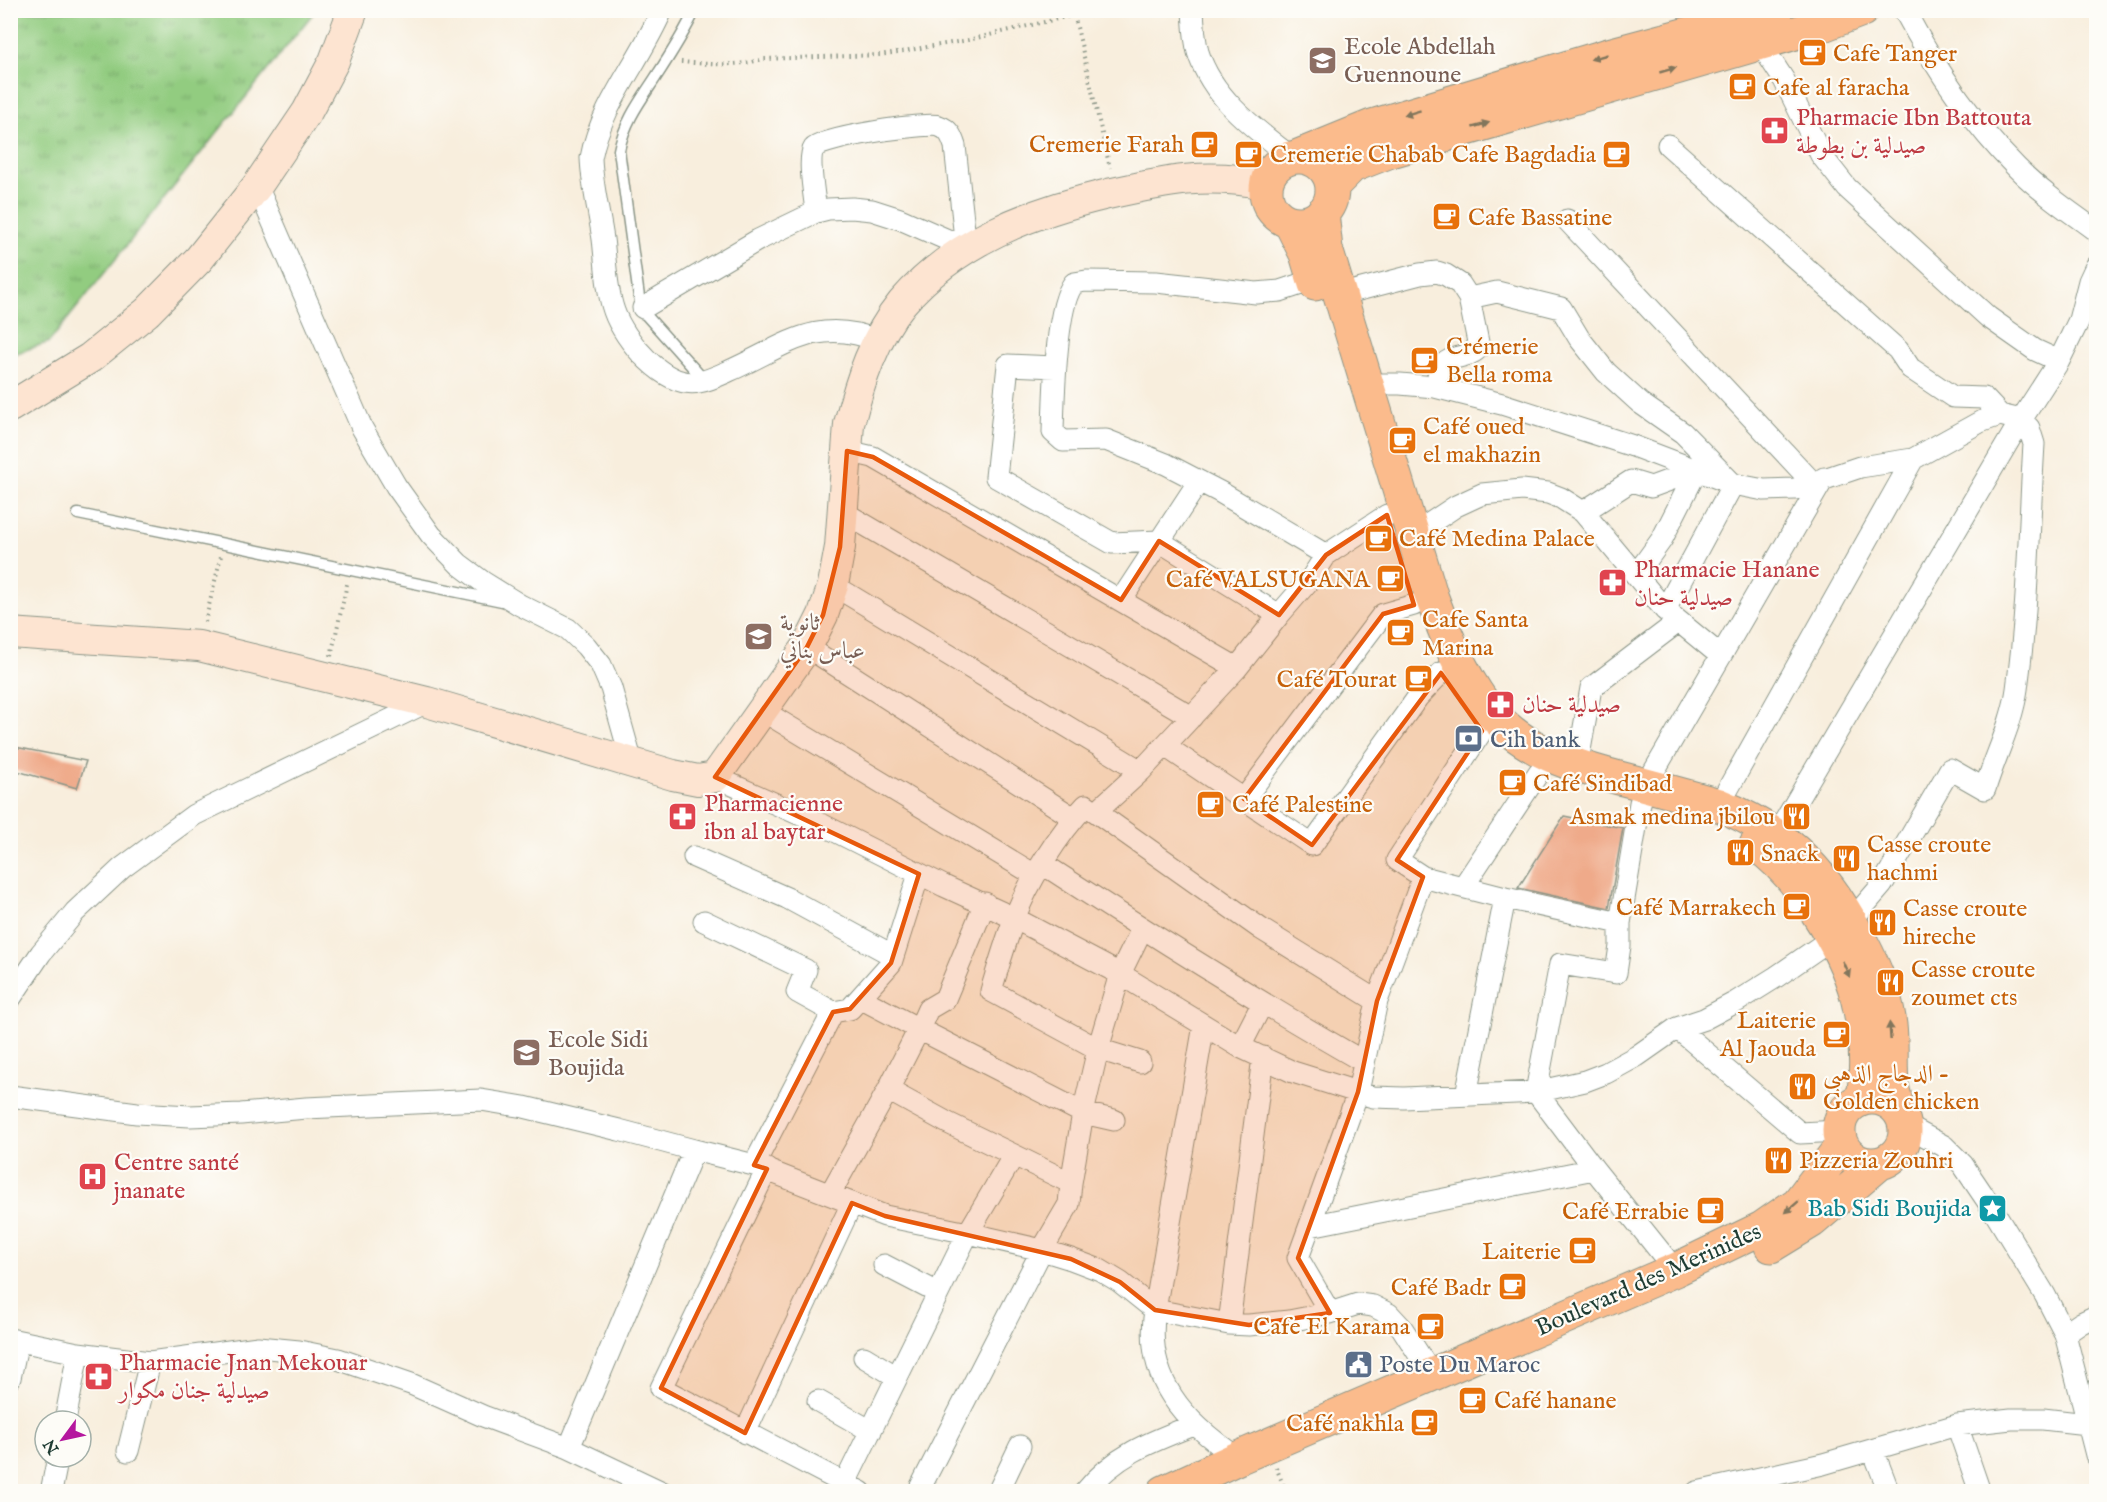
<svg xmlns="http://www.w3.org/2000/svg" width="2107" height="1502" font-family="'IM FELL English',Amiri,serif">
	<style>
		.grass { fill: url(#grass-tufts); stroke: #58845a; stroke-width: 1.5 }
		.building { fill: #efaa8a }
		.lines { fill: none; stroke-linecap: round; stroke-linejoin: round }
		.lane-casing { stroke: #8c9688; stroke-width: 13 }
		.street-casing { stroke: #8c9688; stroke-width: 23 }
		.secondary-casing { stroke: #8c9688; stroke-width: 32 }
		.primary-casing { stroke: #8c9688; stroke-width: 35 }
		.path { stroke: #8c9688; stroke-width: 4; stroke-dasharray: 1.5 4.5; stroke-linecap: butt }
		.lane { stroke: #fff; stroke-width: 10 }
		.street { stroke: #fff; stroke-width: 21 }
		.secondary { stroke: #fde4d1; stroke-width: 30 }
		.primary { stroke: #fbbb8c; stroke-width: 33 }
		.oneway { fill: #82765c }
		.marked { fill: #e8590c; fill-opacity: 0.2; stroke: #e8590c; stroke-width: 4.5; stroke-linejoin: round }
		.labels { text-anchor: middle; stroke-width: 4.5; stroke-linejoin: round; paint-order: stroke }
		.education-label { font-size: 24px; fill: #785e54; stroke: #fdfcf7; text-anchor: start }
		.food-label { font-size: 24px; fill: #c56008; stroke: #fdfcf7; text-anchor: start }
		.health-label { font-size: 24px; fill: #be3a42; stroke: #fdfcf7; text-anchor: start }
		.service-label { font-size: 24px; fill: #4e5e75; stroke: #fdfcf7; text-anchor: start }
		.culture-label { font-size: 24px; fill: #0d838f; stroke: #fdfcf7; text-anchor: end }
		.street-label { font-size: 24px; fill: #1f3d34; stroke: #fdfcf7 }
	</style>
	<defs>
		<pattern id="grass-tufts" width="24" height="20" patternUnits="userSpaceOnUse" patternTransform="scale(1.5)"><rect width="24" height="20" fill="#92cc80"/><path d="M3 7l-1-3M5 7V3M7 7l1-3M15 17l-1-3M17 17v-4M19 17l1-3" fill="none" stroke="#77a76a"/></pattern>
	</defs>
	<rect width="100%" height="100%" fill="#fdfcf7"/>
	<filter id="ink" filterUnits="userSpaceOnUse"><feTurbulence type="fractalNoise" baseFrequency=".0167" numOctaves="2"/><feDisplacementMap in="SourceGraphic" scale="12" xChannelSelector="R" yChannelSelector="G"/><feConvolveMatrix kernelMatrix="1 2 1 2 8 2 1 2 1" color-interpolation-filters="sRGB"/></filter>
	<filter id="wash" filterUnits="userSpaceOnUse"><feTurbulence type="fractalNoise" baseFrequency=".008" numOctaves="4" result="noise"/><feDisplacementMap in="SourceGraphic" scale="24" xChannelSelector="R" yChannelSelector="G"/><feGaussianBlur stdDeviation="1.35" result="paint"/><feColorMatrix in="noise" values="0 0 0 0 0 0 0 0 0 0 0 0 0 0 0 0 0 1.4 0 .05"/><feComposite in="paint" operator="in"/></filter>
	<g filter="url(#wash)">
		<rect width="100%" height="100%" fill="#f8eedd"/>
		<path class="grass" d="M 10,11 L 315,11 L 49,342 L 11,355 Z"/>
		<g id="blocks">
			<path class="building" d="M 10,746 L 86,761 L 77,788 L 10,769 Z
				M 1564,816 L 1623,828 L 1609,908 L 1518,888 Z"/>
		</g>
	</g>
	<g filter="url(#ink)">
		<use href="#blocks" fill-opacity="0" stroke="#8c9688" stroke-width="1.5"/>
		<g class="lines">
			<defs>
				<path id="lane" d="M 695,10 C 683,36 667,60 652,83 C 638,104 624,124 619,150 L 639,297 L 646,315 L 704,380
					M 78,514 L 502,601"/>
				<path id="street" d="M 662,10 C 641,60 601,104 591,158 C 592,185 599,212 603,239 C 606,263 606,288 614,311 C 624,340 665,389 699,382 C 710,380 720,375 729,371 C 784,347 816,315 879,341
					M 1193,10 C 1194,24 1194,38 1198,52 C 1212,98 1255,129 1291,157
					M 1904,10 C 1934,66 1972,123 2017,168 C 2041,192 2069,211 2096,231
					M 1760,43 L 1784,80 L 1821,155 L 1847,188 L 1988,317 L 2035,350 L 2059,361 L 2021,420 L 1777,834
					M 1668,145 L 1898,350 L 1910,368 L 1953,397 L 1984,398 L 2000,415
					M 257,186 L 362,428 L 396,486 L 431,535 L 459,564 L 483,582 L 520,605 L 568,629 L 586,646 L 601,665 L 611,688 L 632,763
					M 1567,220 L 1813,483
					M 1313,280 L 1280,291 L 1256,293 L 1156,282 L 1086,281 L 1074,283 C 1055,306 1054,399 1053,432 L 1063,441 L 1106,440 L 1166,464 L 1220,492 L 1326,555
					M 1339,295 L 1420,274 L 1437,272 L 1446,275 L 1460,284 L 1469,298 L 1479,347 C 1470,360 1449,353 1441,368 C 1438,374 1437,381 1435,387
					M 1469,298 L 1497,292 L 1561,308 L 1579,338 L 1606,372 L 1640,403 L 1683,433 L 1733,484 L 1665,610
					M 643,308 L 758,240 L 816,212 L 828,209 L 852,208 L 872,210 L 900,219 L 966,248 L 955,146 C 952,137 949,129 939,126 C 926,122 821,138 814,148 C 807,158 815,199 816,212
					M 2059,361 L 2079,320 L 2089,281 L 2096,266
					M 1055,367 L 1008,365 L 996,477 L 1112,543 L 1159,541 L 1279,615
					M 1366,384 L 1400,384 L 1435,387 L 1502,404 L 1633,446 L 1733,484 L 1764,490 L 1795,489 L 1860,467 L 1913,459 L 1980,422 L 2000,415 L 2021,420 L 2029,428 L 2034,444 C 2029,525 2028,608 2017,689 C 2012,724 1995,756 1985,789 L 1950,769 L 1882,885 L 1851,921
					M 847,451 L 873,457 L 1237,668
					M 843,512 L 1192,717
					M 1583,512 L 1631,481 L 1651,487 L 1697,470
					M 1414,534 L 1456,506 L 1482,494 L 1522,490 L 1548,493 L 1561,498 L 1583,512 L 1665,610 L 1721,656
					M 1636,575 L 1662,539 L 1697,470
					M 833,585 L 1141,771
					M 1121,600 L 1199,481
					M 807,647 L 1074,818
					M 763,711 L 1035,875
					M 1165,746 L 1312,845 L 1418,697 L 1441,673
					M 1577,767 L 1591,688 L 1678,622
					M 715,777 L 821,824 L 944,886 L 1014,918 L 1120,974 L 1240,1047 L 1293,1072 L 1373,1097 L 1404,1098 L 1536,1092 L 1585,1081 L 1606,1073 L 1637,1056 L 1677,1028 L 1704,1019 L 1736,1002 L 1776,977 L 1831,939
					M 1244,799 L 1383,614 L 1414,605
					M 1719,805 L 1913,459
					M 1096,812 L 1261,929 L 1377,1001
					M 694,857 L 787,898 L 892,955
					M 1043,864 C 1149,933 1255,1000 1364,1062
					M 1423,877 L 1397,860 L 1482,731
					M 1463,887 L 1539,772
					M 704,921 L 806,970 L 797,992 L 833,1012
					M 860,998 L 919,1029 L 928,1009 L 945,999 L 985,903
					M 10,999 L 41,953 L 75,912 L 122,868 L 194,815 L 427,702
					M 1204,1025 L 1155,1310 C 1144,1379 1184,1422 1238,1458
					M 1677,1028 L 1800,1133 L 1839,1131
					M 1240,1047 L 1262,1004
					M 1140,1062 L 1098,1049 L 991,991 C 998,967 1005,943 1014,920 C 1027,883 1059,833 1086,805 L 1096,812 L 1141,771 L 1237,668 L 1279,615 L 1312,577 L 1326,555 L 1387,515
					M 1466,1095 L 1505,898
					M 10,1096 L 137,1113 L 190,1116 L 241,1114 L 306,1108 L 481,1100 L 524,1107 L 619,1130 L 694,1150 L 569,1448
					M 1905,1125 L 1944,1146 L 1963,1165 L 1992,1208 L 2045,1295 L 2065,1334 L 2096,1455
					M 694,1150 L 754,1165 L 885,1216 L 968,1233 L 1042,1250 L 1071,1259 L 1100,1270 L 1120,1282 L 1155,1310 L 1229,1324 L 1249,1325 L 1289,1321 L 1330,1313 L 1358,1304 L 1373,1306 L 1389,1314 L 1402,1328 L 1432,1375
					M 1014,1155 L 1071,1183
					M 754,1165 L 833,1012 L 850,1009 L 891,963 L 919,874
					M 767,1169 L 661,1388 L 861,1492
					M 1594,1169 L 1536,1092 L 1560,964 L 1616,973 L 1620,946 L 1620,923
					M 830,1194 L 888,1090
					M 1310,1226 L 1594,1169 L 1675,1270
					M 884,1265 L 938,1293
					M 1330,1313 L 1298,1258 L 1358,1092 L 1377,1001 L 1423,877 L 1505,898 L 1620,923 L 1640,803 L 1646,785 L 1824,478
					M 1229,1324 L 1263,1057
					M 2065,1334 L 2081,1323 L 2096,1316
					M 10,1339 L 78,1353 L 150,1362 L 258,1347 L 299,1351 L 338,1359 L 411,1384 L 483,1416 L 569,1448 L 662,1492
					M 864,1357 L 897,1377
					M 10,1378 L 18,1341
					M 818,1401 L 871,1431
					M 65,1421 L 78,1353
					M 1957,1425 L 1980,1492
					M 745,1433 L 852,1203
					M 1873,1450 L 1889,1492
					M 128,1451 L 150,1362
					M 845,1483 L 968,1233 L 1014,1155 L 948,1123 L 888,1090 L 919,1029 L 1083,1113 L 1114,1120
					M 51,1492 L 58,1457
					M 918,1492 L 1042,1250 L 1069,1204 L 1071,1183 L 1083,1113 L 1098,1049 L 1120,974 L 1142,929
					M 998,1492 L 1020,1446
					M 1085,1492 C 1115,1455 1150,1442 1194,1425
					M 1697,1492 L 1823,1464 L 1957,1425 L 2011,1419 L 2043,1419 L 2087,1424 L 2096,1423"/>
				<path id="secondary" d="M 10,407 L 90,358 L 147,312 L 199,259 L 257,186 L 307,112 L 334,61 L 353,10
					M 10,633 L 199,646 L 427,702 L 673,775 L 698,780 L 715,777 L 807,647 L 823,615 L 833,585 L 840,547 L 849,424 C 860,381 874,337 902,303 C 955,241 1031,212 1108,194 C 1166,181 1206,172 1266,184"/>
				<path id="primary" d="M1266 190a33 33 0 1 1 66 0a33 33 0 1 1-66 0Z
					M 1296,157 L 1372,126 L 1605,56 L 1777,10
					M 1332,186 L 1352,166 L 1388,152 L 1823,25 L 1862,10
					M 1322,213 L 1326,249 L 1432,598 C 1446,635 1460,671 1484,704 C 1521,752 1575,767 1631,781 C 1660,789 1690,797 1719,805 C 1790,833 1830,878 1863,945 C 1875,968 1885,993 1889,1018 C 1893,1040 1890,1061 1892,1083 C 1893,1092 1896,1101 1898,1109
					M 1290,222 L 1306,254 L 1315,284
					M 1756,845 C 1798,873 1844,948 1857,997 C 1865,1029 1868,1066 1863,1098
					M1839 1131a33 33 0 1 1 66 0a33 33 0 1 1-66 0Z
					M 1771,1246 L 1812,1221 L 1879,1164
					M 1164,1492 L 1238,1458 L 1675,1270 L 1762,1228 L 1798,1203 L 1842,1145"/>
			</defs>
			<use href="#lane" class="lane-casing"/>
			<use href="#street" class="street-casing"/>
			<use href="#secondary" class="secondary-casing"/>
			<use href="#primary" class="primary-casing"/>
			<path class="path" d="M 1073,10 L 1110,168
				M 681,62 C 707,64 738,67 763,59 L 880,55 L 968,40 L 1074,15
				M 205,622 L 221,556
				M 331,656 L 347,584
				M 1276,1467 L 1286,1492"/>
			<use href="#lane" class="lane"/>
			<use href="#street" class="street"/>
			<use href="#secondary" class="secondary"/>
			<use href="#primary" class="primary"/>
		</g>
		<defs><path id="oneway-solid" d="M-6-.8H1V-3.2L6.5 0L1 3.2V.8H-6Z" transform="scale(1.5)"/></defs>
		<g class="oneway">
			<use href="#oneway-solid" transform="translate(1599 57) rotate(164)"/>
			<use href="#oneway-solid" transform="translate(1668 70) rotate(-16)"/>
			<use href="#oneway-solid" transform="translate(1412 113) rotate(163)"/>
			<use href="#oneway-solid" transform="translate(1481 125) rotate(-16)"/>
			<use href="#oneway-solid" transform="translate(1846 969) rotate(66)"/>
			<use href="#oneway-solid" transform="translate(1890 1031) rotate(-94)"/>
			<use href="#oneway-solid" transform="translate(1792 1207) rotate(139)"/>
		</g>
	</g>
	<path class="marked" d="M 847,451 L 873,457 L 1121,600 L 1159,541 L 1279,615 L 1326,555 L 1387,515 L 1414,605 L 1383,614 L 1244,799 L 1312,845 L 1441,673 L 1482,731 L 1397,860 L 1423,877 L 1377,1001 L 1358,1092 L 1298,1258 L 1330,1313 L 1249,1325 L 1155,1310 L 1120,1282 L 1071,1259 L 885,1216 L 852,1203 L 745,1433 L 661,1388 L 767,1169 L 754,1165 L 833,1012 L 850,1009 L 891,963 L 919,874 L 715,777 L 807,647 L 823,615 L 840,547 Z"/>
	<defs>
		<symbol id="cafe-square" viewBox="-11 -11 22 22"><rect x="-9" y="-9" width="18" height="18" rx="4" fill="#e8710a" stroke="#fdfcf7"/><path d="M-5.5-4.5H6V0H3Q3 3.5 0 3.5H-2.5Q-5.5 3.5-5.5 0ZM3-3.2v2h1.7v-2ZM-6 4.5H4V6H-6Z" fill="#fff"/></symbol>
		<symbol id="school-square" viewBox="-11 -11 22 22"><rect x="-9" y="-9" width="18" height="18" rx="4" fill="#8d6e63" stroke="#fdfcf7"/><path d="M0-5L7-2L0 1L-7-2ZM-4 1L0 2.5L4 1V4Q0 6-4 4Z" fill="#fff"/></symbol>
		<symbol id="pharmacy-square" viewBox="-11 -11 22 22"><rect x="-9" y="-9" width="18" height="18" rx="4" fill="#e0444e" stroke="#fdfcf7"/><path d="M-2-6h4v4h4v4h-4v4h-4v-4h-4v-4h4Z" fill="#fff"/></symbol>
		<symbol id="bank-square" viewBox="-11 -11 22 22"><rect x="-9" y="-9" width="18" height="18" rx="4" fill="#5c6f8a" stroke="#fdfcf7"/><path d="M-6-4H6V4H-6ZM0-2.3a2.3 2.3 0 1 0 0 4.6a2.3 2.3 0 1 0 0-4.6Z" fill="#fff"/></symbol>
		<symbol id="restaurant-square" viewBox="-11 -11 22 22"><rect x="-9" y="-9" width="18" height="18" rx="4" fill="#e8710a" stroke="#fdfcf7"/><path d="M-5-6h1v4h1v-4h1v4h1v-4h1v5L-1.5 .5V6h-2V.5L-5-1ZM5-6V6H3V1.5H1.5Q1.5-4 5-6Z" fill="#fff"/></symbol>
		<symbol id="hospital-square" viewBox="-11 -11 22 22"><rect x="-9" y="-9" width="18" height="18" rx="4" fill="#e0444e" stroke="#fdfcf7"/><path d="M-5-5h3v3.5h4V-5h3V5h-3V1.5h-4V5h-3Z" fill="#fff"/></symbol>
		<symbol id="sight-square" viewBox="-11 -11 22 22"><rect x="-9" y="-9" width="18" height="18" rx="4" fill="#0f9aa8" stroke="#fdfcf7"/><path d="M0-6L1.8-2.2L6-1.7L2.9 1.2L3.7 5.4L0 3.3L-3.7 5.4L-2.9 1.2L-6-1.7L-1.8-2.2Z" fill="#fff"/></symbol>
		<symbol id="civic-square" viewBox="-11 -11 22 22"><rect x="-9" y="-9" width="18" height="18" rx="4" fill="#5c6f8a" stroke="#fdfcf7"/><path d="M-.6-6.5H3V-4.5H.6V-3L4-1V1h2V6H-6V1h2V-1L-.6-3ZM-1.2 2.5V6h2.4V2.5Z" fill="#fff"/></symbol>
	</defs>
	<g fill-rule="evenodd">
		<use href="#cafe-square" x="1796" y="36" width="33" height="33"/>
		<use href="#school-square" x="1306" y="44" width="33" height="33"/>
		<use href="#cafe-square" x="1726" y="70" width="33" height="33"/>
		<use href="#pharmacy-square" x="1758" y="114" width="33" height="33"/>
		<use href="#cafe-square" x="1188" y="128" width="33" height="33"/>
		<use href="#cafe-square" x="1232" y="138" width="33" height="33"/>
		<use href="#cafe-square" x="1600" y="138" width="33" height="33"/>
		<use href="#cafe-square" x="1430" y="200" width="33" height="33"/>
		<use href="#cafe-square" x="1408" y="344" width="33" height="33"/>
		<use href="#cafe-square" x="1386" y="424" width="33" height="33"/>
		<use href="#cafe-square" x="1362" y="522" width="33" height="33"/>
		<use href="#cafe-square" x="1374" y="562" width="33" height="33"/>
		<use href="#pharmacy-square" x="1596" y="566" width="33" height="33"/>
		<use href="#cafe-square" x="1384" y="616" width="33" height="33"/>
		<use href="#school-square" x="742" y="620" width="33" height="33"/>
		<use href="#cafe-square" x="1402" y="662" width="33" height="33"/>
		<use href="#pharmacy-square" x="1484" y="688" width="33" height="33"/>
		<use href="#bank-square" x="1452" y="722" width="33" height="33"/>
		<use href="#cafe-square" x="1496" y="766" width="33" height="33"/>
		<use href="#cafe-square" x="1194" y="788" width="33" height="33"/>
		<use href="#restaurant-square" x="1780" y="800" width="33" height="33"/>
		<use href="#pharmacy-square" x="666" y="800" width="33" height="33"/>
		<use href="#restaurant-square" x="1724" y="836" width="33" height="33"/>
		<use href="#restaurant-square" x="1830" y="842" width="33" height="33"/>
		<use href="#cafe-square" x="1780" y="890" width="33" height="33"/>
		<use href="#restaurant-square" x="1866" y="906" width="33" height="33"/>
		<use href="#restaurant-square" x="1874" y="966" width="33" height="33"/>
		<use href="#cafe-square" x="1820" y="1018" width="33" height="33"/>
		<use href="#school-square" x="510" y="1036" width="33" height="33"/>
		<use href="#restaurant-square" x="1786" y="1070" width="33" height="33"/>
		<use href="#restaurant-square" x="1762" y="1144" width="33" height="33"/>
		<use href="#hospital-square" x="76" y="1160" width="33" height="33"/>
		<use href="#sight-square" x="1976" y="1192" width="33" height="33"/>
		<use href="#cafe-square" x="1694" y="1194" width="33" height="33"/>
		<use href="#cafe-square" x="1566" y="1234" width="33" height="33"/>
		<use href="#cafe-square" x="1496" y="1270" width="33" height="33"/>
		<use href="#cafe-square" x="1414" y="1310" width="33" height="33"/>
		<use href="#civic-square" x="1342" y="1348" width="33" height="33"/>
		<use href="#pharmacy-square" x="82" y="1360" width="33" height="33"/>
		<use href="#cafe-square" x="1456" y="1384" width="33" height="33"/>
		<use href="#cafe-square" x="1408" y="1406" width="33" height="33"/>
	</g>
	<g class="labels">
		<g class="education-label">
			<text x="1344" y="54">Ecole Abdellah<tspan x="1344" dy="28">Guennoune</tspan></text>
			<text x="780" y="630">ثانوية<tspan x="780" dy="28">عباس بناني</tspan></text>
			<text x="548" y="1047">Ecole Sidi<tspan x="548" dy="28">Boujida</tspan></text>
		</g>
		<g class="food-label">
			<text x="1833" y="61">Cafe Tanger</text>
			<text x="1763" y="95">Cafe al faracha</text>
			<text x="1184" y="152" text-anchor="end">Cremerie Farah</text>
			<text x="1270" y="162">Cremerie Chabab</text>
			<text x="1596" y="162" text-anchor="end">Cafe Bagdadia</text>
			<text x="1468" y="225">Cafe Bassatine</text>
			<text x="1446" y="354">Crémerie<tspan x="1446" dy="28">Bella roma</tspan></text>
			<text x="1423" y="434">Café oued<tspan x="1423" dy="28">el makhazin</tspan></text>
			<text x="1399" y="546">Café Medina Palace</text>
			<text x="1370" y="587" text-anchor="end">Café VALSUGANA</text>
			<text x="1422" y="627">Cafe Santa<tspan x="1422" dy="28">Marina</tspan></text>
			<text x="1397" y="687" text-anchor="end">Café Tourat</text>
			<text x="1533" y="791">Café Sindibad</text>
			<text x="1232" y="812">Café Palestine</text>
			<text x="1775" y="824" text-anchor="end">Asmak medina jbilou</text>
			<text x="1867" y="852">Casse croute<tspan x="1867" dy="28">hachmi</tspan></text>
			<text x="1761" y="861">Snack</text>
			<text x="1776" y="915" text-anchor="end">Café Marrakech</text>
			<text x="1903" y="916">Casse croute<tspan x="1903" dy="28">hireche</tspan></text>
			<text x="1911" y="977">Casse croute<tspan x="1911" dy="28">zoumet cts</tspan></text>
			<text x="1816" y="1028" text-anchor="end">Laiterie<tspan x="1816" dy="28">Al Jaouda</tspan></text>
			<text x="1823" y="1081">الدجاج الذهبي -<tspan x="1823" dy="28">Golden chicken</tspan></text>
			<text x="1799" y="1168">Pizzeria Zouhri</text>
			<text x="1689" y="1219" text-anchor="end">Café Errabie</text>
			<text x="1561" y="1259" text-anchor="end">Laiterie</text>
			<text x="1491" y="1295" text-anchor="end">Café Badr</text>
			<text x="1410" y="1334" text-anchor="end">Cafe El Karama</text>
			<text x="1494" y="1408">Café hanane</text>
			<text x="1404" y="1431" text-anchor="end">Café nakhla</text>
		</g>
		<g class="health-label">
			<text x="1796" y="125">Pharmacie Ibn Battouta<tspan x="1796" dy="28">صيدلية بن بطوطة</tspan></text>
			<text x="1634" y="577">Pharmacie Hanane<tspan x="1634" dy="28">صيدلية حنان</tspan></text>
			<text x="1522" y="712">صيدلية حنان</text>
			<text x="704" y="811">Pharmacienne<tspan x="704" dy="28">ibn al baytar</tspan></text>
			<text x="114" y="1170">Centre santé<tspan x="114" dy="28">jnanate</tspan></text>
			<text x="119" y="1370">Pharmacie Jnan Mekouar<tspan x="119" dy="28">صيدلية جنان مكوار</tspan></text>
		</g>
		<g class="service-label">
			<text x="1490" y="747">Cih bank</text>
			<text x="1379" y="1372">Poste Du Maroc</text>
		</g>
		<g class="culture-label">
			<text x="1971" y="1216">Bab Sidi Boujida</text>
		</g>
		<g class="street-label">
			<text transform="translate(1648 1279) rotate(-24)" y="8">Boulevard des Merinides</text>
		</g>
	</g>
	<rect width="2107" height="1502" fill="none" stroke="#fdfcf7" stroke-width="36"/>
	<g transform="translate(63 1439) rotate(237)"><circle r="28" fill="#fdfcf7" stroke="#a4b0a9" stroke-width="1.5"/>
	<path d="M0-4.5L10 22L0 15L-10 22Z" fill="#b5179e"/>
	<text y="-9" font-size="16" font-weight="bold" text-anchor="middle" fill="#1f3d34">N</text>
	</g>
</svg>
